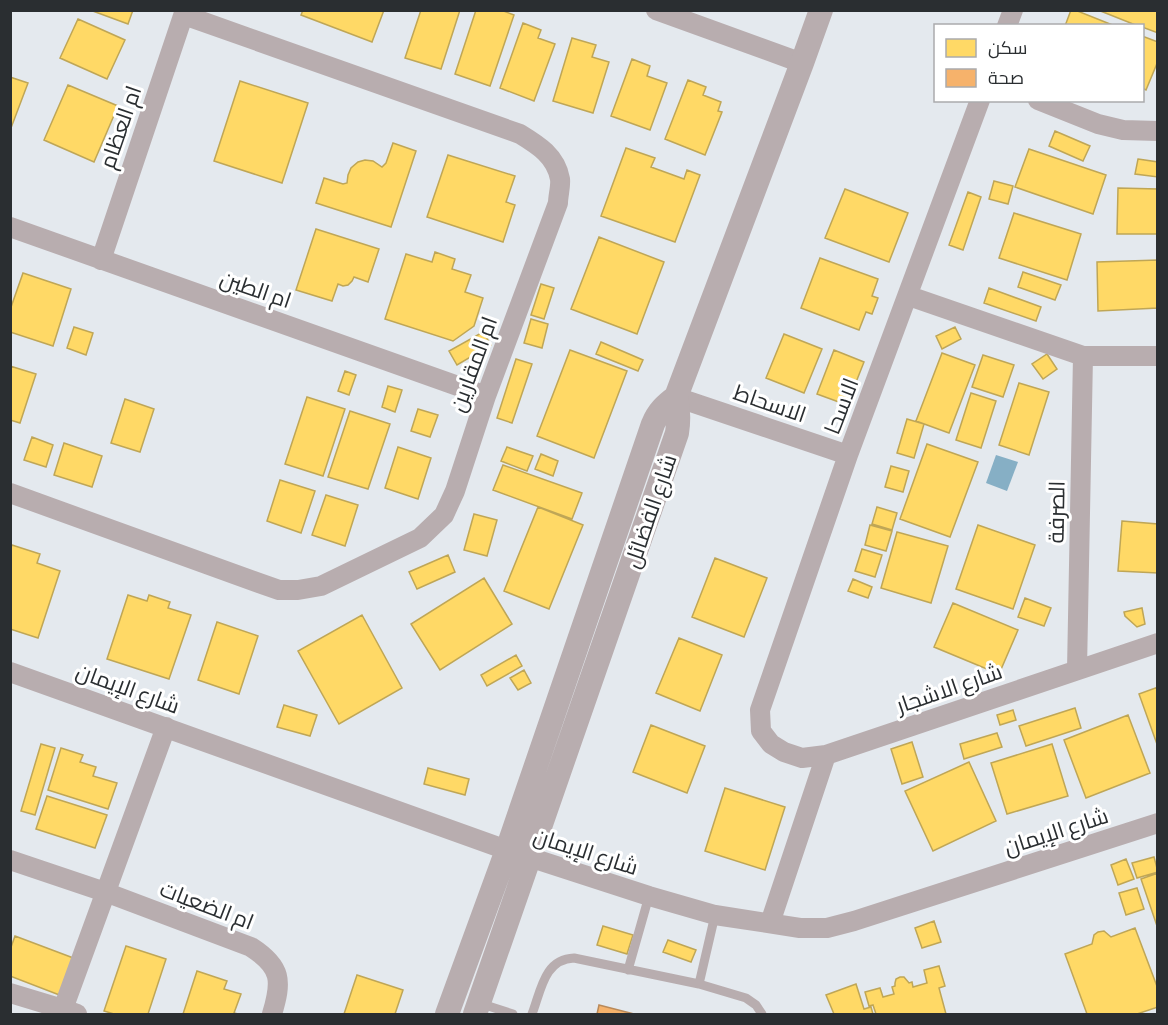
<svg xmlns="http://www.w3.org/2000/svg" width="1168" height="1025" font-family="'Alegreya Sans',Cairo,sans-serif">
	<style>
		.water { fill: #86afc5 }
		.homes { fill: #ffd966; stroke: #bfa656; stroke-width: 1.5 }
		.health { fill: #f6b26b; stroke: #b98a5a; stroke-width: 1.5 }
		.lines { fill: none; stroke-linecap: round; stroke-linejoin: round }
		.service { stroke: #b8adaf; stroke-width: 9 }
		.minor { stroke: #b8adaf; stroke-width: 20 }
		.tertiary { stroke: #b8adaf; stroke-width: 24 }
		.labels { text-anchor: middle; stroke-width: 6; stroke-linejoin: round; paint-order: stroke }
		.street-label { font-size: 22px; fill: #2a2e31; stroke: #fff }
	</style>
	<rect width="100%" height="100%" fill="#e4e9ee"/>
	<path class="water" d="M 996,455 L 1018,462 L 1007,491 L 986,483 Z"/>
	<path class="homes" d="M 90,10 L 133,10 L 128,24 Z
		M 303,10 L 384,10 L 372,42 L 301,15 Z
		M 421,10 L 460,10 L 441,69 L 405,58 Z
		M 476,10 L 501,10 L 514,15 L 490,86 L 455,74 Z
		M 1071,10 L 1075,10 L 1115,26 L 1065,26 Z
		M 1098,10 L 1158,10 L 1158,33 L 1142,27 L 1142,26 L 1138,26 Z
		M 78,19 L 125,40 L 107,79 L 60,58 Z
		M 523,23 L 541,30 L 538,38 L 555,44 L 534,101 L 500,88 Z
		M 1142,36 L 1158,42 L 1158,61 L 1146,90 L 1142,88 Z
		M 572,38 L 596,45 L 592,57 L 609,62 L 593,113 L 553,101 Z
		M 632,59 L 650,66 L 647,76 L 667,83 L 650,130 L 611,116 Z
		M 10,77 L 28,83 L 11,128 L 10,127 Z
		M 688,80 L 706,87 L 703,95 L 721,102 L 718,111 L 722,112 L 705,155 L 665,139 Z
		M 240,81 L 308,103 L 282,183 L 214,161 Z
		M 68,85 L 118,106 L 94,162 L 44,140 Z
		M 1055,131 L 1090,146 L 1083,161 L 1049,146 Z
		M 393,143 L 416,151 L 391,227 L 316,203 L 324,178 L 343,184 L 347,183 L 348,175 L 351,168 L 358,162 L 365,160 L 373,161 L 382,167 L 386,163 Z
		M 626,148 L 655,158 L 651,167 L 684,179 L 687,170 L 700,175 L 675,242 L 601,216 Z
		M 1029,149 L 1106,175 L 1093,214 L 1015,187 Z
		M 448,155 L 515,176 L 506,202 L 515,205 L 503,242 L 427,217 Z
		M 1138,159 L 1158,162 L 1158,177 L 1135,174 Z
		M 994,181 L 1013,186 L 1008,204 L 989,199 Z
		M 1118,188 L 1158,189 L 1158,234 L 1117,234 Z
		M 845,189 L 908,213 L 889,262 L 825,238 Z
		M 968,192 L 981,197 L 963,250 L 949,245 Z
		M 1014,213 L 1081,234 L 1067,280 L 999,258 Z
		M 316,229 L 379,249 L 368,282 L 354,277 L 352,281 L 348,285 L 343,286 L 338,284 L 332,301 L 296,290 Z
		M 599,237 L 664,262 L 637,334 L 571,309 Z
		M 435,252 L 455,259 L 452,269 L 471,275 L 465,292 L 483,298 L 474,326 L 453,341 L 385,319 L 406,254 L 432,262 Z
		M 820,258 L 878,279 L 872,296 L 878,298 L 872,314 L 866,312 L 859,330 L 801,308 Z
		M 1158,260 L 1158,308 L 1098,311 L 1097,262 Z
		M 1023,272 L 1061,285 L 1055,300 L 1018,287 Z
		M 23,273 L 71,289 L 53,346 L 10,332 L 10,310 Z
		M 541,284 L 554,288 L 544,319 L 531,315 Z
		M 989,288 L 1041,307 L 1036,321 L 984,303 Z
		M 531,319 L 548,324 L 542,348 L 524,343 Z
		M 74,327 L 93,333 L 86,355 L 67,348 Z
		M 955,327 L 961,339 L 942,349 L 936,336 Z
		M 483,332 L 491,345 L 457,365 L 449,351 Z
		M 784,334 L 822,349 L 804,393 L 766,378 Z
		M 601,342 L 643,360 L 638,371 L 596,354 Z
		M 570,350 L 627,371 L 594,458 L 537,436 Z
		M 834,350 L 864,362 L 847,405 L 817,394 Z
		M 942,353 L 975,365 L 949,433 L 916,421 Z
		M 1047,354 L 1057,369 L 1043,379 L 1032,364 Z
		M 983,355 L 1014,365 L 1003,397 L 972,387 Z
		M 516,359 L 532,364 L 512,423 L 497,418 Z
		M 10,366 L 36,374 L 20,423 L 10,420 Z
		M 345,371 L 356,375 L 349,395 L 338,391 Z
		M 1019,383 L 1049,392 L 1029,455 L 999,445 Z
		M 388,386 L 402,390 L 395,412 L 382,407 Z
		M 971,393 L 996,401 L 981,448 L 956,440 Z
		M 307,397 L 345,409 L 323,476 L 285,464 Z
		M 125,399 L 154,409 L 140,452 L 111,443 Z
		M 418,409 L 438,415 L 430,437 L 411,431 Z
		M 350,411 L 390,424 L 368,489 L 328,477 Z
		M 907,419 L 924,424 L 914,458 L 897,453 Z
		M 32,437 L 53,445 L 46,467 L 24,460 Z
		M 64,443 L 102,456 L 92,487 L 54,475 Z
		M 927,444 L 978,462 L 950,537 L 900,519 Z
		M 398,447 L 431,458 L 418,499 L 385,488 Z
		M 507,447 L 533,456 L 527,471 L 501,461 Z
		M 541,454 L 558,461 L 553,476 L 535,469 Z
		M 503,465 L 582,493 L 572,519 L 493,490 Z
		M 891,466 L 909,471 L 903,492 L 885,487 Z
		M 280,480 L 315,491 L 301,533 L 267,521 Z
		M 326,495 L 358,505 L 345,546 L 312,535 Z
		M 538,507 L 583,525 L 549,609 L 504,591 Z
		M 877,507 L 897,513 L 892,530 L 872,524 Z
		M 474,514 L 497,520 L 487,556 L 464,550 Z
		M 1122,521 L 1158,524 L 1158,573 L 1118,571 Z
		M 870,525 L 892,531 L 886,551 L 865,545 Z
		M 978,525 L 1035,545 L 1013,609 L 956,589 Z
		M 897,532 L 948,546 L 931,603 L 881,588 Z
		M 12,545 L 40,554 L 37,563 L 60,571 L 38,638 L 10,629 L 10,550 Z
		M 862,549 L 882,555 L 875,577 L 855,571 Z
		M 448,555 L 455,572 L 417,589 L 409,572 Z
		M 715,558 L 767,578 L 744,637 L 692,617 Z
		M 484,578 L 512,624 L 440,670 L 411,624 Z
		M 853,579 L 872,587 L 868,598 L 848,591 Z
		M 128,595 L 147,601 L 149,595 L 170,602 L 168,608 L 191,615 L 169,679 L 107,659 Z
		M 1025,598 L 1051,608 L 1044,626 L 1018,617 Z
		M 953,603 L 1018,630 L 999,674 L 934,647 Z
		M 1142,608 L 1145,624 L 1137,627 L 1125,616 L 1124,612 Z
		M 362,615 L 402,688 L 339,724 L 298,651 Z
		M 217,622 L 258,636 L 239,694 L 198,680 Z
		M 679,638 L 722,655 L 700,711 L 656,693 Z
		M 516,655 L 522,666 L 487,686 L 481,675 Z
		M 524,670 L 531,683 L 518,690 L 510,678 Z
		M 1158,687 L 1158,747 L 1139,694 Z
		M 284,705 L 317,715 L 310,736 L 277,727 Z
		M 1075,708 L 1081,728 L 1026,746 L 1019,726 Z
		M 1013,710 L 1016,720 L 1000,725 L 997,715 Z
		M 1128,715 L 1150,773 L 1086,798 L 1064,740 Z
		M 651,725 L 705,746 L 687,793 L 633,772 Z
		M 997,733 L 1002,747 L 964,759 L 960,744 Z
		M 912,742 L 923,777 L 902,784 L 891,749 Z
		M 41,744 L 55,748 L 35,815 L 21,811 Z
		M 1052,744 L 1068,796 L 1007,814 L 991,763 Z
		M 61,748 L 83,755 L 80,762 L 96,767 L 93,776 L 117,783 L 108,809 L 48,790 Z
		M 969,762 L 996,821 L 933,851 L 905,791 Z
		M 428,768 L 469,779 L 465,795 L 424,784 Z
		M 725,788 L 785,807 L 765,870 L 705,851 Z
		M 47,796 L 107,815 L 95,848 L 36,829 Z
		M 1154,857 L 1158,872 L 1137,878 L 1132,863 Z
		M 1126,859 L 1134,879 L 1118,885 L 1111,865 Z
		M 1158,873 L 1158,926 L 1157,926 L 1141,879 Z
		M 1137,888 L 1144,909 L 1126,915 L 1119,893 Z
		M 934,921 L 941,942 L 922,948 L 915,928 Z
		M 603,926 L 633,935 L 627,954 L 597,945 Z
		M 1135,928 L 1158,989 L 1158,1007 L 1137,1014 L 1087,1014 L 1065,954 L 1092,944 L 1094,935 L 1098,932 L 1104,931 L 1111,937 Z
		M 15,936 L 76,959 L 62,996 L 10,976 L 10,950 Z
		M 668,940 L 696,950 L 691,962 L 663,952 Z
		M 126,946 L 166,959 L 148,1014 L 114,1014 L 104,1011 Z
		M 939,966 L 945,986 L 939,988 L 946,1014 L 876,1014 L 873,1005 L 869,1006 L 865,992 L 880,988 L 883,997 L 894,994 L 892,987 L 895,986 L 895,983 L 896,979 L 900,977 L 904,977 L 909,983 L 912,982 L 913,987 L 927,983 L 924,970 Z
		M 197,971 L 227,981 L 224,989 L 241,994 L 234,1013 L 238,1014 L 183,1014 Z
		M 357,975 L 403,990 L 395,1014 L 344,1014 Z
		M 856,984 L 864,1009 L 871,1007 L 873,1014 L 834,1014 L 826,995 Z"/>
	<path class="health" d="M 599,1005 L 634,1014 L 597,1014 Z"/>
	<g class="lines">
		<path class="service" d="M 628,970 L 649,896
			M 699,984 L 715,915
			M 479,1003 L 513,1014
			M 532,1014 C 541,991 544,959 574,958 L 699,984 L 746,998 L 756,1005 L 762,1014"/>
		<path class="minor" d="M 656,10 L 802,63
			M 1007,26 L 1013,10
			M 980,100 L 848,455 L 760,710 L 761,731 L 771,744 L 784,752 L 802,758 L 826,755 L 1158,643
			M 1038,100 L 1098,124 L 1123,130 L 1158,131
			M 10,227 L 486,396
			M 101,260 L 185,10
			M 909,296 L 1083,356 L 1158,356
			M 676,397 L 848,455
			M 10,493 L 259,583 L 279,590 L 298,590 L 321,586 L 420,538 L 444,515 L 455,491 L 486,396 L 558,203 C 558,196 561,186 560,179 C 556,156 538,145 520,134 L 184,15
			M 1077,670 L 1083,356
			M 10,672 L 507,850 L 649,896 L 715,915 L 800,928 L 827,928 L 854,921 L 1158,823
			M 10,860 L 105,892 L 251,947 C 282,967 282,981 272,1014
			M 770,923 L 826,755
			M 10,993 L 63,1009
			M 77,1014 L 63,1009 L 166,727"/>
		<path class="tertiary" d="M 447,1014 L 507,850 L 653,424 C 658,412 665,405 676,397
			M 475,1014 L 677,433 C 679,420 679,410 676,397 L 802,63 L 821,10"/>
	</g>
	<g class="labels">
		<g class="street-label">
			<text transform="translate(120 127) rotate(-71)" y="8">ام العظام</text>
			<text transform="translate(256 289) rotate(19)" y="8">ام الطين</text>
			<text transform="translate(473 364) rotate(-70)" y="8">ام المقارين</text>
			<text transform="translate(770 403) rotate(19)" y="8">الاسحاط</text>
			<text transform="translate(841 406) rotate(-69)" y="8">الاسحا</text>
			<text transform="translate(650 511) rotate(-71)" y="8">شارع الفضائل</text>
			<text transform="translate(1056 512) rotate(-89)" y="8">الصرفة</text>
			<text transform="translate(128 688) rotate(20)" y="8">شارع الإيمان</text>
			<text transform="translate(949 688) rotate(-19)" y="8">شارع الاشجار</text>
			<text transform="translate(1056 831) rotate(-18)" y="8">شارع الإيمان</text>
			<text transform="translate(586 851) rotate(18)" y="8">شارع الإيمان</text>
			<text transform="translate(207 905) rotate(21)" y="8">ام الضعيات</text>
		</g>
	</g>
	<rect width="1168" height="1025" fill="none" stroke="#2a2e31" stroke-width="24"/>
	<rect x="934" y="24" width="210" height="78" fill="#ffffff" stroke="#aaabad" stroke-width="1.5"/>
	<rect x="946" y="39" width="30" height="18" fill="#ffd966" stroke="#aaabad" stroke-width="1.5"/>
	<text x="988" y="54" font-size="18" fill="#2a2e31">سكن</text>
	<rect x="946" y="69" width="30" height="18" fill="#f6b26b" stroke="#aaabad" stroke-width="1.5"/>
	<text x="988" y="84" font-size="18" fill="#2a2e31">صحة</text>
</svg>
